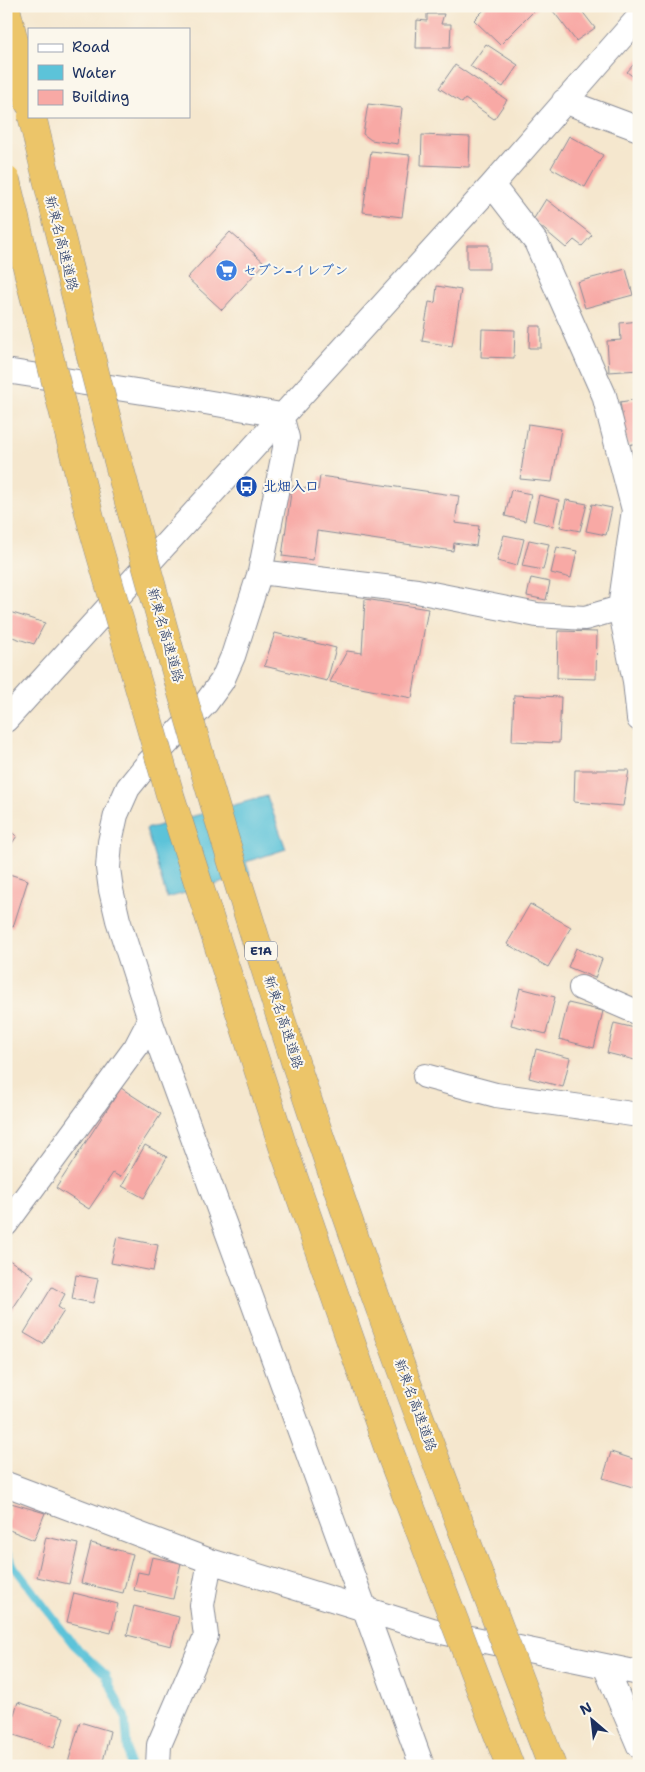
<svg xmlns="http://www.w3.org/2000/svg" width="645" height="1772" font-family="'Shantell Sans','Klee One',sans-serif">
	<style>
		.water { fill: #5cc3d9; stroke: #3c799c }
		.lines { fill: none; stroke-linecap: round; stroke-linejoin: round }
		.stream { stroke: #5cc3d9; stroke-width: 8 }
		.building { fill: #f8a9a5 }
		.minor-casing { stroke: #888b96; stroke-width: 26 }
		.highway-casing { stroke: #888b96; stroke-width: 29 }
		.minor { stroke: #fff; stroke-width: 24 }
		.highway { stroke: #ecc569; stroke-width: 28 }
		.highway-bridge-casing { stroke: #888b96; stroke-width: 29; stroke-linecap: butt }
		.highway-bridge { stroke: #ecc569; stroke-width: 28 }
		.labels { text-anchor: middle; stroke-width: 4; stroke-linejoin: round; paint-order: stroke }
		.shield { fill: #fbf7ec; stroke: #5e6b89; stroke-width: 1 }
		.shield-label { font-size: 12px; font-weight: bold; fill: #1b2f5e }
		.street-label { font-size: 14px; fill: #1b2f5e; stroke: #fbf7ec }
		.shop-label { font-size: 14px; font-weight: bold; fill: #366cbe; stroke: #fbf7ec; text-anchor: start }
		.transit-label { font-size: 14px; font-weight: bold; fill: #164399; stroke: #fbf7ec; text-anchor: start }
	</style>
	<rect width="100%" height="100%" fill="#fbf7ec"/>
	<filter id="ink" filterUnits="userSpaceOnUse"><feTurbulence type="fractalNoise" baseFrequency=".02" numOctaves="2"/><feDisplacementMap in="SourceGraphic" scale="10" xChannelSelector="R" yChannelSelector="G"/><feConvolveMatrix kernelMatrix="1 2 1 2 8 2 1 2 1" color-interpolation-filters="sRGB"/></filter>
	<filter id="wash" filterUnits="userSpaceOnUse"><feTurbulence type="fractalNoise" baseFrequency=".0096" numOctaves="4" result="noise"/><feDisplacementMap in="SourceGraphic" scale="20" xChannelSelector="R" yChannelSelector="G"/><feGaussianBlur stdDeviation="1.12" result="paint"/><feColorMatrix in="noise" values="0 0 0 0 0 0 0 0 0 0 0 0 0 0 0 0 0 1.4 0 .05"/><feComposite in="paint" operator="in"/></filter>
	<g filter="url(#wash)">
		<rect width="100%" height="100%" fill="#f5e7ce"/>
		<path class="water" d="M 267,796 L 286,849 L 246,862 L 250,875 L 167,898 L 146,829 Z"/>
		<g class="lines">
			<path class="stream" d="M 6,1551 L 12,1564 L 73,1644 L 105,1674 L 125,1717 L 129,1766"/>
		</g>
		<g id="blocks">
			<path class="building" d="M 484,6 L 539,6 L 500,45 L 474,20 L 486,8 Z
				M 552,6 L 578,6 L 595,28 L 576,41 L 550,7 Z
				M 427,14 L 444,14 L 441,24 L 451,24 L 450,48 L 416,48 L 417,20 L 427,21 Z
				M 486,44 L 518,65 L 503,87 L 470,66 Z
				M 639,58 L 639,81 L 627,72 Z
				M 455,65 L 507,100 L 494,119 L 465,99 L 462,103 L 439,88 Z
				M 368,104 L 402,108 L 398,144 L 371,140 L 363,134 Z
				M 422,135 L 470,137 L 469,167 L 421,165 Z
				M 569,136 L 603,155 L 585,187 L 551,168 Z
				M 371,151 L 410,155 L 402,217 L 363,212 Z
				M 546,199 L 592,235 L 582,246 L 574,240 L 566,248 L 533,220 Z
				M 230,232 L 265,263 L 222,310 L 187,278 Z
				M 467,245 L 489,245 L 489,269 L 467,269 Z
				M 626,269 L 633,295 L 585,308 L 577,282 Z
				M 437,286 L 461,290 L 452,346 L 422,341 L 429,302 L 435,303 Z
				M 639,321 L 639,370 L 609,372 L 607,341 L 621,340 L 620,323 Z
				M 530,326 L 541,326 L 541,348 L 529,348 Z
				M 482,329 L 515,330 L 514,358 L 481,357 Z
				M 639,399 L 639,443 L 627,445 L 620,402 Z
				M 528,424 L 561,429 L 552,482 L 520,479 Z
				M 639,449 L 639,483 L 638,483 L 632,450 Z
				M 320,476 L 459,496 L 455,523 L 479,526 L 476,546 L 454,543 L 453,551 L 317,531 L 313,560 L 282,556 L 292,486 L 318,490 Z
				M 511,490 L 531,494 L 525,521 L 505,516 Z
				M 539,495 L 559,500 L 553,526 L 533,521 Z
				M 566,500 L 587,504 L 580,531 L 560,527 Z
				M 592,504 L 612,508 L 606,535 L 586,531 Z
				M 504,535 L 524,539 L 517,566 L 497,561 Z
				M 529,540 L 549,544 L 543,570 L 522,566 Z
				M 557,547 L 577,551 L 571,578 L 551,573 Z
				M 531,578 L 550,582 L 546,600 L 527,596 Z
				M 365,599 L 428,609 L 412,698 L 330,682 L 347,651 L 362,653 Z
				M 6,611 L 45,623 L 34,644 L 6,635 Z
				M 558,631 L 597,632 L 596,679 L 557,678 Z
				M 275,633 L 336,648 L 327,681 L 264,666 Z
				M 514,695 L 561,697 L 559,743 L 512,741 Z
				M 575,770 L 629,770 L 623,806 L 574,802 Z
				M 6,829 L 17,836 L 6,852 Z
				M 6,873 L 28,880 L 13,927 L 6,925 Z
				M 530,904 L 571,927 L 548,967 L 507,944 Z
				M 576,948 L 602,959 L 595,978 L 568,967 Z
				M 520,988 L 555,997 L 546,1034 L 511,1025 Z
				M 568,1003 L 603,1011 L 594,1048 L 559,1039 Z
				M 614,1023 L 639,1029 L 639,1061 L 607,1053 Z
				M 536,1049 L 570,1058 L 563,1087 L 529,1078 Z
				M 121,1088 L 161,1114 L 120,1177 L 113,1173 L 89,1209 L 56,1188 Z
				M 145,1145 L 167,1157 L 144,1198 L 122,1186 Z
				M 117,1237 L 158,1245 L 153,1271 L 111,1263 Z
				M 6,1258 L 34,1276 L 6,1319 Z
				M 76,1275 L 98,1279 L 93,1303 L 72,1299 Z
				M 52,1287 L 65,1294 L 58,1307 L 64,1311 L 43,1344 L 24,1333 Z
				M 611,1452 L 639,1461 L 639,1489 L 603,1478 Z
				M 11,1503 L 45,1513 L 34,1540 L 7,1529 Z
				M 46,1537 L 78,1544 L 69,1584 L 37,1577 Z
				M 91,1543 L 133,1554 L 123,1593 L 81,1583 Z
				M 152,1557 L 181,1563 L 173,1599 L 134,1590 L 138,1572 L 148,1574 Z
				M 74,1593 L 118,1604 L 111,1633 L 67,1622 Z
				M 134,1606 L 179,1617 L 171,1646 L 127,1635 Z
				M 18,1702 L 64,1717 L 54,1748 L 8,1733 Z
				M 80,1722 L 110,1731 L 102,1766 L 67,1766 Z"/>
		</g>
	</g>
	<g filter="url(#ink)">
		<use href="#blocks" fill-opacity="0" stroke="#888b96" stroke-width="1"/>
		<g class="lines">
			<defs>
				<path id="minor" d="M 564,101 L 639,129
					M 492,185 L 536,242 L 604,395 L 634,510
					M 6,371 L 182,398 L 281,415 L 287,438 L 260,572 L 233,656 L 222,681 L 206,703 L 149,762 L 128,788 L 116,815 L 110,842 L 108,868 L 111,890 L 118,920 L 150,1020 L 136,1047 L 6,1224
					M 260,572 L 417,591 L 537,615 L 585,618 L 620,608 L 634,510 L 639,510
					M 620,608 L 635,681 L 639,719
					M 6,720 L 492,185 L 639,17
					M 581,988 L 639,1013
					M 150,1020 L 422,1766
					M 425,1076 L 496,1095 L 639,1115
					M 6,1484 L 210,1561 L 432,1630 L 639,1673
					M 605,1666 L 639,1746
					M 158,1766 L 159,1745 L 206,1636 L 202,1605 L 210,1561"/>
				<path id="highway" d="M 6,8 L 29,103"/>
			</defs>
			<use href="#minor" class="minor-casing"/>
			<use href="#highway" class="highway-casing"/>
			<use href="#minor" class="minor"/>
			<use href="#highway" class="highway"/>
			<defs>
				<path id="highway-bridge" d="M 32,116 C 113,461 207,802 320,1137 C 391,1349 473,1557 552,1766
					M 6,180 L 31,284 L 92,525 L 171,798 L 283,1147 L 387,1445 L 510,1766"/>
			</defs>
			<use href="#highway-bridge" class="highway-bridge-casing"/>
			<use href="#highway-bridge" class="highway-bridge"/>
		</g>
	</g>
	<defs>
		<symbol id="supermarket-disc" viewBox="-11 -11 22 22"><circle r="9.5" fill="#3f7fe0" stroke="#fbf7ec"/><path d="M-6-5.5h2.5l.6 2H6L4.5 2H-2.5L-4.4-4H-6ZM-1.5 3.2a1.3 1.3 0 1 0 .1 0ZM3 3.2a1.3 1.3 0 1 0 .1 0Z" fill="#fff"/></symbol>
		<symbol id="bus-disc" viewBox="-11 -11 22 22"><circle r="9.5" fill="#1a4fb4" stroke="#fbf7ec"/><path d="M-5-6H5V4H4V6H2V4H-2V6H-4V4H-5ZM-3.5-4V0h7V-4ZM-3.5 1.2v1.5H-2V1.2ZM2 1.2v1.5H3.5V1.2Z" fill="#fff"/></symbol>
	</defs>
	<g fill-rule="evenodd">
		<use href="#supermarket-disc" x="214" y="258" width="25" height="25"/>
		<use href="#bus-disc" x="234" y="474" width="25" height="25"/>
	</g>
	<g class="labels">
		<rect class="shield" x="245" y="941.5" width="32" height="19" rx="4"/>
		<g class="shield-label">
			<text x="261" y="955">E1A</text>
		</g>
		<g class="street-label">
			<text transform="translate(62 243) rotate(76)" y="5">新東名高速道路</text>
			<text transform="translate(166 635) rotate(74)" y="5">新東名高速道路</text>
			<text transform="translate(284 1022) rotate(72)" y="5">新東名高速道路</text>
			<text transform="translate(416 1405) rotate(70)" y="5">新東名高速道路</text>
		</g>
		<g class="shop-label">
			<text x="243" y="275">セブン-イレブン</text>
		</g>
		<g class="transit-label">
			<text x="263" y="491">北畑入口</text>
		</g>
	</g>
	<rect width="645" height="1772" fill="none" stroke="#fbf7ec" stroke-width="25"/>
	<rect x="28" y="28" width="162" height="90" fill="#fbf7ec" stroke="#a1a7b3"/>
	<rect x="38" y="44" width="25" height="8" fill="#ffffff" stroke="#a1a7b3"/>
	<text x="72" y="52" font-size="15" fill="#1b2f5e">Road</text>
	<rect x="38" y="65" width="25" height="15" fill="#5cc3d9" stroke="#a1a7b3"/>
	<text x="72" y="78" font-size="15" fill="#1b2f5e">Water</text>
	<rect x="38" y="90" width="25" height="15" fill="#f8a9a5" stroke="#a1a7b3"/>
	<text x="72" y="102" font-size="15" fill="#1b2f5e">Building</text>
	<g transform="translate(592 1720) rotate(332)" stroke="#fbf7ec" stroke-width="4" paint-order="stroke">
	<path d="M0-4L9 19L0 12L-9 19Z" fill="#1b2f5e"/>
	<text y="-8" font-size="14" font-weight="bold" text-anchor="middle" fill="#1b2f5e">N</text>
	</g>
</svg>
